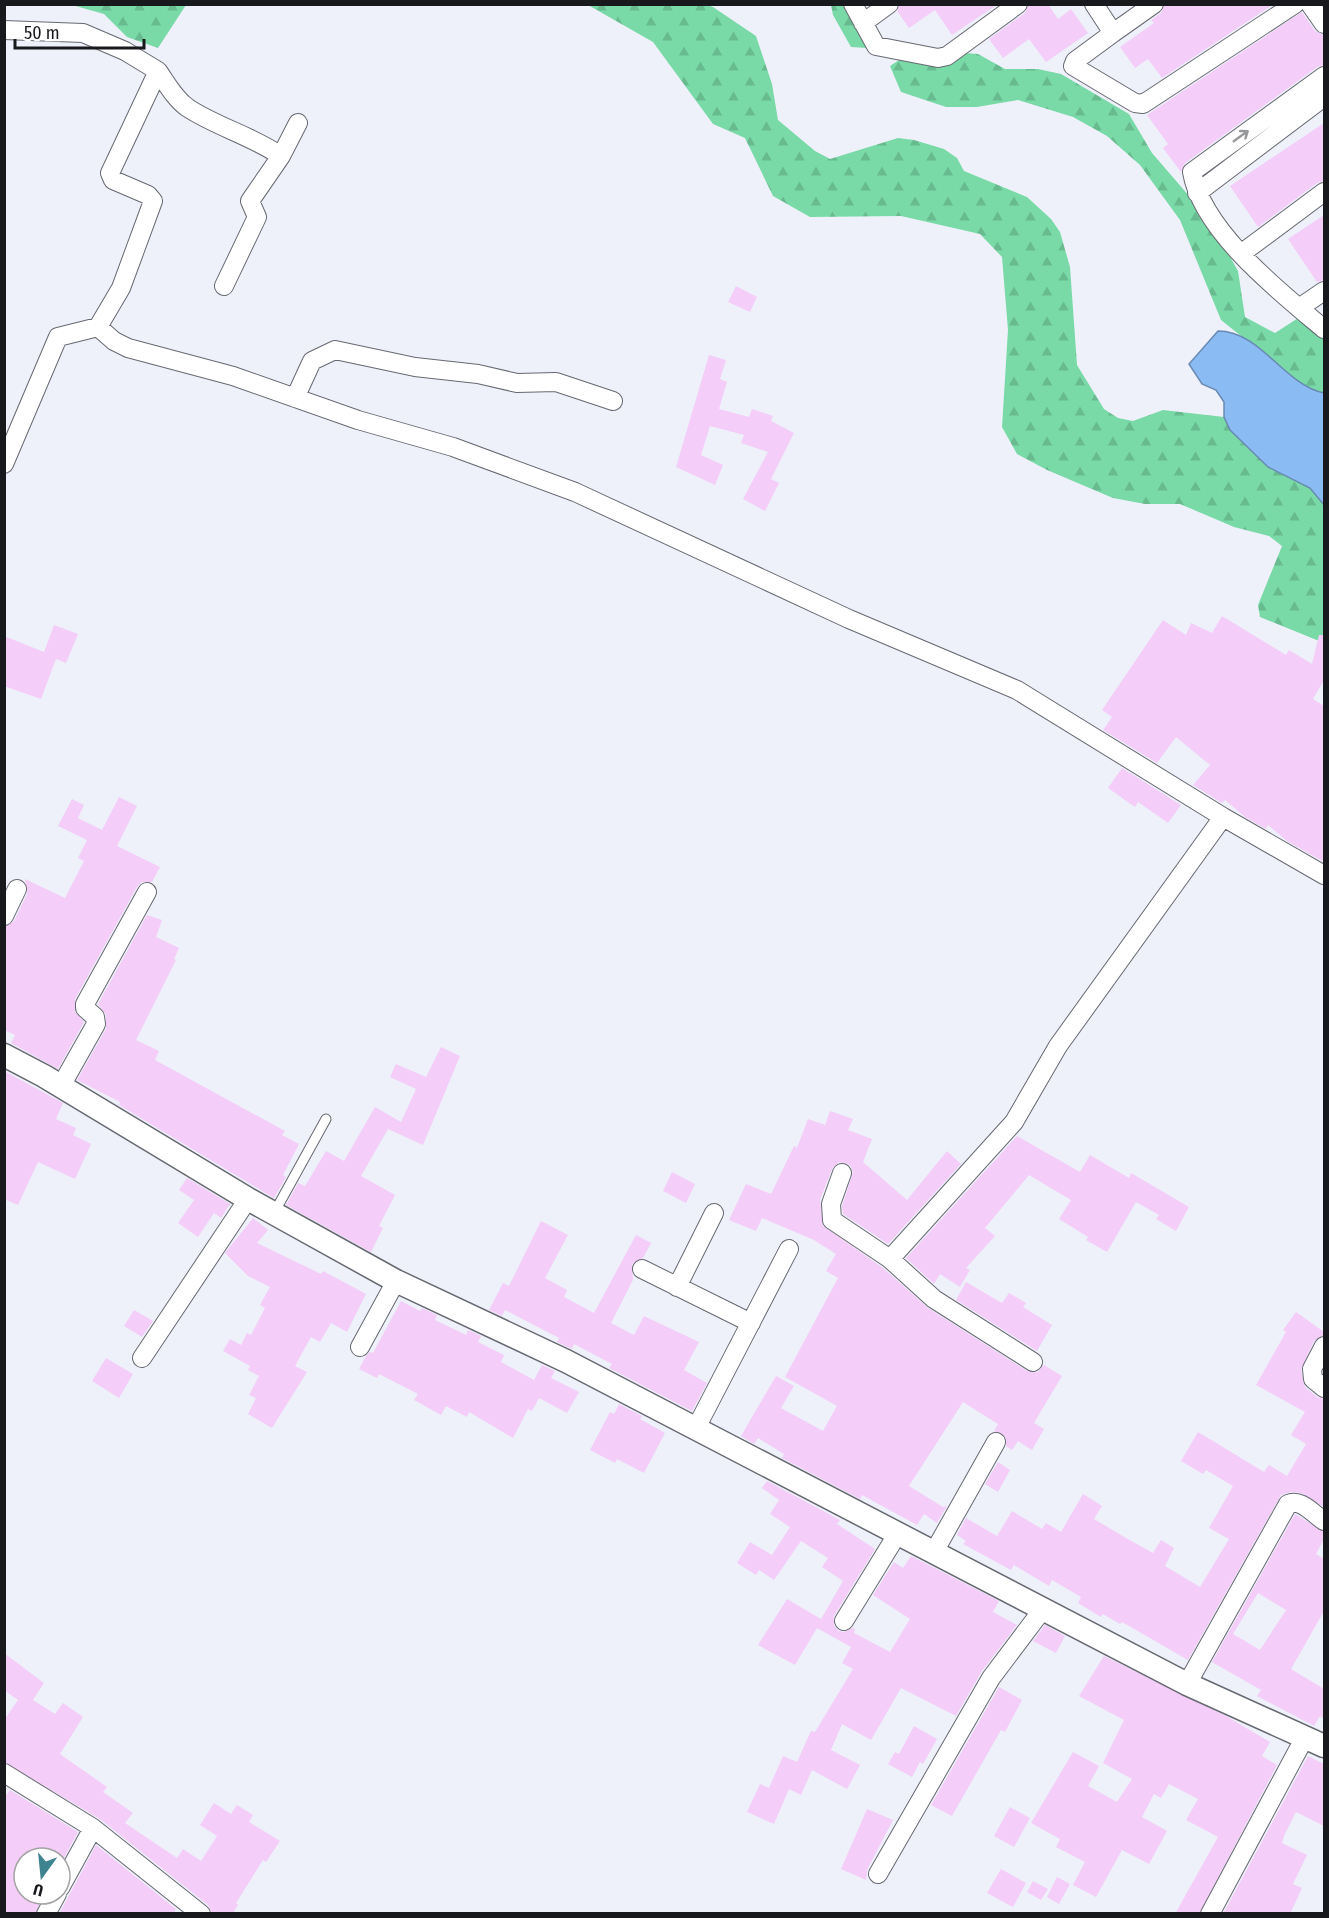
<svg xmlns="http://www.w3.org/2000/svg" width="1329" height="1918" font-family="'Fira Sans Condensed',sans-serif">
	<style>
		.forest { fill: url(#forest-firs) }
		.water { fill: #8bbbf3; stroke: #688ab2; stroke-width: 1.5 }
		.building { fill: #f4cdf8; fill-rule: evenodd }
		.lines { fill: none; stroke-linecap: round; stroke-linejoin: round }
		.service-casing { stroke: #676971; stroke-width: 11 }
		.minor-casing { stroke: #676971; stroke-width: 20 }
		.tertiary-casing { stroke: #676971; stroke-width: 25 }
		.service { stroke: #fff; stroke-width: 9 }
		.minor { stroke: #fff; stroke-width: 18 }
		.tertiary { stroke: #fff; stroke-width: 22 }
		.oneway { stroke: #979899 }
	</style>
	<defs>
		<pattern id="forest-firs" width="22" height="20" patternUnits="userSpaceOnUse" patternTransform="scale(1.5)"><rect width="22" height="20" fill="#79daa7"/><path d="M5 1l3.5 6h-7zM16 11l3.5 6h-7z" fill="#68ba8f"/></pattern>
	</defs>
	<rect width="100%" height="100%" fill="#eef1fa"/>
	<path class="forest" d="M 72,5 L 186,5 L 158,48 L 127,37 L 104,14 Z
		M 588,5 L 707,5 L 713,7 L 756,36 L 772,84 L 778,120 L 815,151 L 830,159 L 898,138 L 914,140 L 944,149 L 957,158 L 964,171 L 1027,197 L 1051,219 L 1060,232 L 1070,267 L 1077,365 L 1104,409 L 1118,418 L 1133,421 L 1163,410 L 1224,417 L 1230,430 L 1268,467 L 1311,488 L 1324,505 L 1324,643 L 1260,617 L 1258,605 L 1282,546 L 1269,536 L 1234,527 L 1180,504 L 1145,504 L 1113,498 L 1047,470 L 1017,454 L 1002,427 L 1008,330 L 1002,257 L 980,234 L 901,216 L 810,217 L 773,196 L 745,138 L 713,124 L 653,42 Z
		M 831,5 L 846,5 L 867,48 L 851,47 L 833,15 Z
		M 916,49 L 978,54 L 1005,69 L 1038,69 L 1061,74 L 1129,114 L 1152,153 L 1196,204 L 1219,237 L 1238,271 L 1245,317 L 1275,333 L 1309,311 L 1324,331 L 1324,393 L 1310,391 L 1221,320 L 1180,220 L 1140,165 L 1107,136 L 1073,117 L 1018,100 L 977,107 L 946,107 L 901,92 L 890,66 Z"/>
	<path class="water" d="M 1218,331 C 1261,331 1284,385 1324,393 L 1324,505 L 1310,488 L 1268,467 L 1230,430 L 1224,417 L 1224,402 L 1216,390 L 1202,384 L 1189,364 Z"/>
	<path class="building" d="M 900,4 L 998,4 L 952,35 L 935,10 L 909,28 L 897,11 Z
		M 1029,4 L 1048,4 L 1058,19 L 1071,9 L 1088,33 L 1046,62 L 1029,39 L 1003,58 L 989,39 L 1025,13 Z
		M 1165,4 L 1274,4 L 1162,78 L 1148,59 L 1135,68 L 1120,47 L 1154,23 L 1151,20 L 1161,13 Z
		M 1302,12 L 1315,31 L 1324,35 L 1324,65 L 1317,67 L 1185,163 L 1181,172 L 1163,148 L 1168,144 L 1147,115 Z
		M 1324,123 L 1324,181 L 1317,183 L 1258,227 L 1230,186 Z
		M 1324,215 L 1324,280 L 1317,282 L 1288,239 Z
		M 736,286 L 757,297 L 750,312 L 728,302 Z
		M 709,355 L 726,360 L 720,379 L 727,382 L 719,409 L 749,417 L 752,409 L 773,416 L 771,421 L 794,433 L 771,479 L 779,483 L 765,511 L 743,499 L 768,452 L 741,443 L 744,435 L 710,426 L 701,455 L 723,465 L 715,485 L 676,467 Z
		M 1222,616 L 1286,655 L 1289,650 L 1312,664 L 1319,635 L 1324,635 L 1324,680 L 1313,699 L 1324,706 L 1324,862 L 1287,841 L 1268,825 L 1266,829 L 1245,817 L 1225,800 L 1222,803 L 1193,785 L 1210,765 L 1176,737 L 1157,763 L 1103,730 L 1112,717 L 1102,710 L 1163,620 L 1186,635 L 1191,623 L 1212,633 Z
		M 54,625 L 78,634 L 66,663 L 56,659 L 41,699 L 4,686 L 4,636 L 44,652 Z
		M 1122,768 L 1181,805 L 1168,823 L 1138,802 L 1135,807 L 1108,788 Z
		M 119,797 L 137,806 L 117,846 L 160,867 L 152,882 L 142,882 L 137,887 L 75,999 L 75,1012 L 84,1022 L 58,1069 L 11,1043 L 15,1035 L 4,1030 L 4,927 L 14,921 L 27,894 L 25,879 L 65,898 L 84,861 L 78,858 L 87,840 L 58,826 L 72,799 L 84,805 L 78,818 L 102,830 Z
		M 147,915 L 162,920 L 156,937 L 179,948 L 174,959 L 176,960 L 136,1040 L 159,1051 L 155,1060 L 285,1131 L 282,1135 L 299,1144 L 283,1175 L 286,1177 L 274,1198 L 119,1105 L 120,1102 L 77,1080 L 106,1029 L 106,1015 L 98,1004 Z
		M 441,1047 L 460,1056 L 423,1145 L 388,1129 L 361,1176 L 395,1195 L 379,1226 L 383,1228 L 371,1252 L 286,1205 L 298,1183 L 305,1186 L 326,1151 L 344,1161 L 375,1107 L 401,1122 L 416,1089 L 390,1077 L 396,1064 L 426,1077 Z
		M 4,1071 L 63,1103 L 56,1119 L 76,1128 L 73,1135 L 91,1144 L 75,1179 L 38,1162 L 18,1205 L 4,1199 Z
		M 830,1111 L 853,1119 L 848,1130 L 872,1139 L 863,1162 L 907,1200 L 947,1151 L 961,1164 L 888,1244 L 843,1214 L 842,1206 L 853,1172 L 850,1165 L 839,1162 L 832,1169 L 820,1200 L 823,1226 L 883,1268 L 928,1308 L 1027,1371 L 1038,1372 L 1044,1365 L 1062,1376 L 1034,1423 L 1044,1429 L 1032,1450 L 1018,1441 L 1012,1450 L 1006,1446 L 1005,1436 L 994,1431 L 998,1424 L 963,1402 L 909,1486 L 943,1507 L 947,1506 L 937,1523 L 924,1514 L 917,1525 L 862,1495 L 860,1499 L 782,1458 L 784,1454 L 758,1438 L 754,1444 L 741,1436 L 776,1376 L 794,1386 L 781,1408 L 823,1431 L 837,1406 L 785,1377 L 838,1278 L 826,1271 L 836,1254 L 814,1240 L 762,1218 L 756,1231 L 729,1220 L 746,1184 L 771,1194 L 794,1146 L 797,1148 L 808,1119 L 825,1125 Z
		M 1017,1136 L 1080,1172 L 1090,1155 L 1129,1178 L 1131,1173 L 1189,1207 L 1176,1231 L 1156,1219 L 1159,1215 L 1136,1202 L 1107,1252 L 1086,1240 L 1088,1237 L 1059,1219 L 1071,1200 L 1029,1175 L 985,1228 L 995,1236 L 966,1268 L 970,1270 L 960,1287 L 940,1274 L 934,1284 L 906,1258 Z
		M 672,1172 L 695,1184 L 686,1203 L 663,1191 Z
		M 187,1178 L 230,1204 L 221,1218 L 214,1213 L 198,1237 L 178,1223 L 194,1200 L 179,1190 Z
		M 253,1218 L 268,1230 L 257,1243 L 321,1274 L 323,1271 L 366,1294 L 347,1332 L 331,1323 L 320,1342 L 311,1337 L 295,1366 L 307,1372 L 272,1428 L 248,1414 L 256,1398 L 249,1395 L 259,1376 L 248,1370 L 250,1366 L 223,1351 L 230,1339 L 241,1345 L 247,1333 L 251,1335 L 265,1308 L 260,1305 L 270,1287 L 248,1276 L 225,1253 Z
		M 541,1221 L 568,1235 L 545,1278 L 567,1290 L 564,1297 L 594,1313 L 636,1235 L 651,1243 L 643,1258 L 632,1264 L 633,1280 L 611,1323 L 634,1335 L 644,1316 L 699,1342 L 684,1370 L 707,1383 L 692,1411 L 609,1368 L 612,1364 L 574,1344 L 572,1349 L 557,1342 L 559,1338 L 505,1310 L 502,1316 L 489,1310 L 503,1283 L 509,1286 Z
		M 966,1282 L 1002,1303 L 1009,1293 L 1026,1303 L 1023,1307 L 1052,1325 L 1037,1351 L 956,1300 Z
		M 401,1301 L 420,1311 L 422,1308 L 437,1315 L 435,1320 L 466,1335 L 468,1330 L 481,1336 L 478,1342 L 504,1355 L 501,1362 L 534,1380 L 542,1365 L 555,1371 L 551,1378 L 579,1392 L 567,1413 L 539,1398 L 532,1411 L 528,1409 L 513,1438 L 469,1412 L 467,1417 L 446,1406 L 441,1415 L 414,1400 L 418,1394 L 379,1374 L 377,1378 L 359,1369 L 366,1356 L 370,1352 L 373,1353 Z
		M 134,1310 L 153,1321 L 142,1337 L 124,1326 Z
		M 1296,1312 L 1324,1332 L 1324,1335 L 1314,1341 L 1301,1370 L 1305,1387 L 1317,1397 L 1324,1399 L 1324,1507 L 1301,1493 L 1290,1492 L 1281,1495 L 1188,1660 L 1122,1622 L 1120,1624 L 1103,1614 L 1101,1617 L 1078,1603 L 1081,1597 L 1052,1580 L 1049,1586 L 1014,1565 L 1011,1570 L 963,1544 L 966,1541 L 957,1535 L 966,1518 L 997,1536 L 1012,1511 L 1042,1529 L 1046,1523 L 1061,1532 L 1083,1494 L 1102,1506 L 1094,1519 L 1126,1538 L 1153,1553 L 1161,1540 L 1174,1548 L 1165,1566 L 1200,1587 L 1229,1539 L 1209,1528 L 1233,1486 L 1206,1470 L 1203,1474 L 1181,1461 L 1198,1432 L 1264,1472 L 1269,1465 L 1287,1476 L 1306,1444 L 1291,1435 L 1305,1412 L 1256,1385 L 1286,1332 L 1283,1330 Z
		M 106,1358 L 133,1374 L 119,1398 L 92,1381 Z
		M 619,1404 L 642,1416 L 640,1419 L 665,1433 L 644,1473 L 617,1459 L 615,1463 L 590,1450 L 610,1412 L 614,1414 Z
		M 998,1462 L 1010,1470 L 998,1492 L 985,1484 Z
		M 767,1481 L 840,1520 L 837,1524 L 875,1549 L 834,1616 L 834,1626 L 839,1631 L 844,1632 L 853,1628 L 855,1629 L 854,1633 L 890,1652 L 910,1619 L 873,1595 L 894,1562 L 903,1568 L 911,1556 L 999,1601 L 993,1612 L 1017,1625 L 982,1671 L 956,1716 L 901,1688 L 871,1740 L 842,1724 L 831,1750 L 860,1765 L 847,1789 L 812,1770 L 801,1795 L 789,1789 L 774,1824 L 747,1812 L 760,1784 L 769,1788 L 783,1756 L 797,1762 L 811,1731 L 815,1732 L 853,1669 L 842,1663 L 851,1647 L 817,1628 L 795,1665 L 758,1645 L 787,1599 L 821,1619 L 843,1581 L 822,1567 L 828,1558 L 801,1541 L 774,1580 L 759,1570 L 756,1575 L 737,1563 L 750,1542 L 772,1555 L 790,1527 L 770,1514 L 779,1500 L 762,1488 Z
		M 1295,1514 L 1324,1532 L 1324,1539 L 1316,1554 L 1324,1559 L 1324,1611 L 1291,1669 L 1324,1689 L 1324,1719 L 1320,1716 L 1314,1726 L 1257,1696 L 1261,1690 L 1212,1662 ZM 1258,1593 L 1286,1610 L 1260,1650 L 1233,1634 Z
		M 1045,1625 L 1065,1636 L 1056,1653 L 1033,1641 Z
		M 4,1653 L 44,1683 L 33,1700 L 55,1714 L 63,1703 L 83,1717 L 60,1754 L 107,1787 L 103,1792 L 133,1813 L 125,1823 L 177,1858 L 183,1849 L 201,1861 L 217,1836 L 200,1825 L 214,1803 L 231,1814 L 237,1805 L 253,1815 L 249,1822 L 280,1841 L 266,1862 L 263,1860 L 236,1903 L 238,1905 L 232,1914 L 212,1914 L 208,1905 L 100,1819 L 4,1762 L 4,1720 L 18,1700 L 4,1690 Z
		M 1104,1656 L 1226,1716 L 1270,1742 L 1262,1756 L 1277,1765 L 1199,1914 L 1175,1914 L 1218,1837 L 1186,1820 L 1198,1799 L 1169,1784 L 1161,1798 L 1154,1794 L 1142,1817 L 1167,1831 L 1149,1864 L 1122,1850 L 1096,1897 L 1073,1885 L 1085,1862 L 1056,1847 L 1060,1839 L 1031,1823 L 1073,1752 L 1099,1766 L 1088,1786 L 1117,1802 L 1132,1779 L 1103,1763 L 1124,1720 L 1079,1696 Z
		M 999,1687 L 1022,1700 L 1005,1732 L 1001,1730 L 952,1816 L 931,1805 Z
		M 914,1726 L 937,1739 L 923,1764 L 920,1762 L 912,1777 L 888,1764 L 895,1752 L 899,1754 Z
		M 1308,1756 L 1324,1764 L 1324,1826 L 1296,1812 L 1284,1836 L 1282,1843 L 1307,1855 L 1293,1884 L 1302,1888 L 1290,1914 L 1223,1914 Z
		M 10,1790 L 78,1832 L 64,1858 L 24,1858 L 24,1894 L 35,1894 L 42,1899 L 35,1914 L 4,1914 L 4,1798 Z
		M 1010,1807 L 1030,1818 L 1014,1847 L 994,1836 Z
		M 867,1809 L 893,1820 L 868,1868 L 866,1880 L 841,1869 Z
		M 96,1845 L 176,1909 L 173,1914 L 59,1914 Z
		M 1001,1869 L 1026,1883 L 1013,1907 L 987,1893 Z
		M 1057,1877 L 1070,1884 L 1059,1904 L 1047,1897 Z
		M 1033,1881 L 1048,1889 L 1041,1900 L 1027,1892 Z"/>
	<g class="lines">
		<defs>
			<path id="service" d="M 274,1213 L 326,1119"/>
			<path id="minor" d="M 853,4 L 876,46 L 938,58 L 947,56 L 1018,4
				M 1094,4 L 1113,33 L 1075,61 L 1073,66 L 1135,103 L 1143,104 L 1295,4
				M 1310,4 L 1324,24
				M 863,23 L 889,4
				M 4,30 L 83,33 L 125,51 L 158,71 L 110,173 L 113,180 L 148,195 L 153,201 L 121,288 L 98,327 L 58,337 L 4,464
				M 1113,33 L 1154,4
				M 158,71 C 167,84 175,99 188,108 C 217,127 252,136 281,156 L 250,201 L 257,217 L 224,286
				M 1324,76 L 1192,172 C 1202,231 1280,292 1324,329
				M 281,156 L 298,123
				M 1197,193 L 1324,97
				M 1242,253 L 1324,192
				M 1299,308 L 1324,291
				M 98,327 L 114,341 L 128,348 L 233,376 L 358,420 L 453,447 L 575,492 L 849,619 L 1017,690 L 1223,817 L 1324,875
				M 295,398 L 312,361 L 335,350 L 415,367 L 478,374 L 517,383 L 556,382 L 613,401
				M 4,916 L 17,889
				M 61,1086 L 96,1024 L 95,1017 L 85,1008 L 85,1004 L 147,892
				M 842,1173 L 831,1204 L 832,1220 L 890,1259 L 934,1299 L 1033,1362
				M 890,1259 L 1014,1122 L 1058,1046 L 1223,817
				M 642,1269 L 751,1323
				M 677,1287 L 714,1213
				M 1324,1346 L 1312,1369 L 1313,1379 L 1324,1388
				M 360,1347 L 396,1281
				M 142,1358 L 248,1199
				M 695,1430 L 789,1249
				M 934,1552 L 996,1442
				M 844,1621 L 898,1533
				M 1187,1684 L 1288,1504 C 1301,1498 1313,1514 1324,1521
				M 4,1773 L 93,1828 L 60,1888
				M 93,1828 L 201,1914
				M 878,1874 L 991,1678 L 1043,1609
				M 46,1914 L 57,1894
				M 1210,1914 L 1305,1737"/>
			<path id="tertiary" d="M 4,1055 L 44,1076 L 248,1199 L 396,1281 L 566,1361 L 1187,1684 L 1324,1746"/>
		</defs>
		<use href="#service" class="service-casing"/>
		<use href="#minor" class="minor-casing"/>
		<use href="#tertiary" class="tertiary-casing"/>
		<use href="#service" class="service"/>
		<use href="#minor" class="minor"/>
		<use href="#tertiary" class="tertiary"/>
	</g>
	<defs><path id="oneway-shaft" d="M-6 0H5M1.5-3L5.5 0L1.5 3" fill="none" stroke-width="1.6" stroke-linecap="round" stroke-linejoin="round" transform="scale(1.5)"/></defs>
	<use class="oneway" href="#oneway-shaft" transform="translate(1241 136) rotate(-36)"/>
	<rect width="1329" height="1918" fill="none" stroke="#18191c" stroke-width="12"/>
	<g transform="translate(42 1876) rotate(195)"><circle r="28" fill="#ffffff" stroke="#a3a3a4" stroke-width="1.5"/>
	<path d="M0-4.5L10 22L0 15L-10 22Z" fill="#3e8390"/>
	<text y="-9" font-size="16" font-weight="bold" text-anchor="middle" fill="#18191c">U</text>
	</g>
	<path d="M15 39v9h129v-9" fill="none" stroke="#18191c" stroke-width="3"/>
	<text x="24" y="39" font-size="18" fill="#18191c" stroke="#ffffff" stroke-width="4.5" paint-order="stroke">50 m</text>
</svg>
